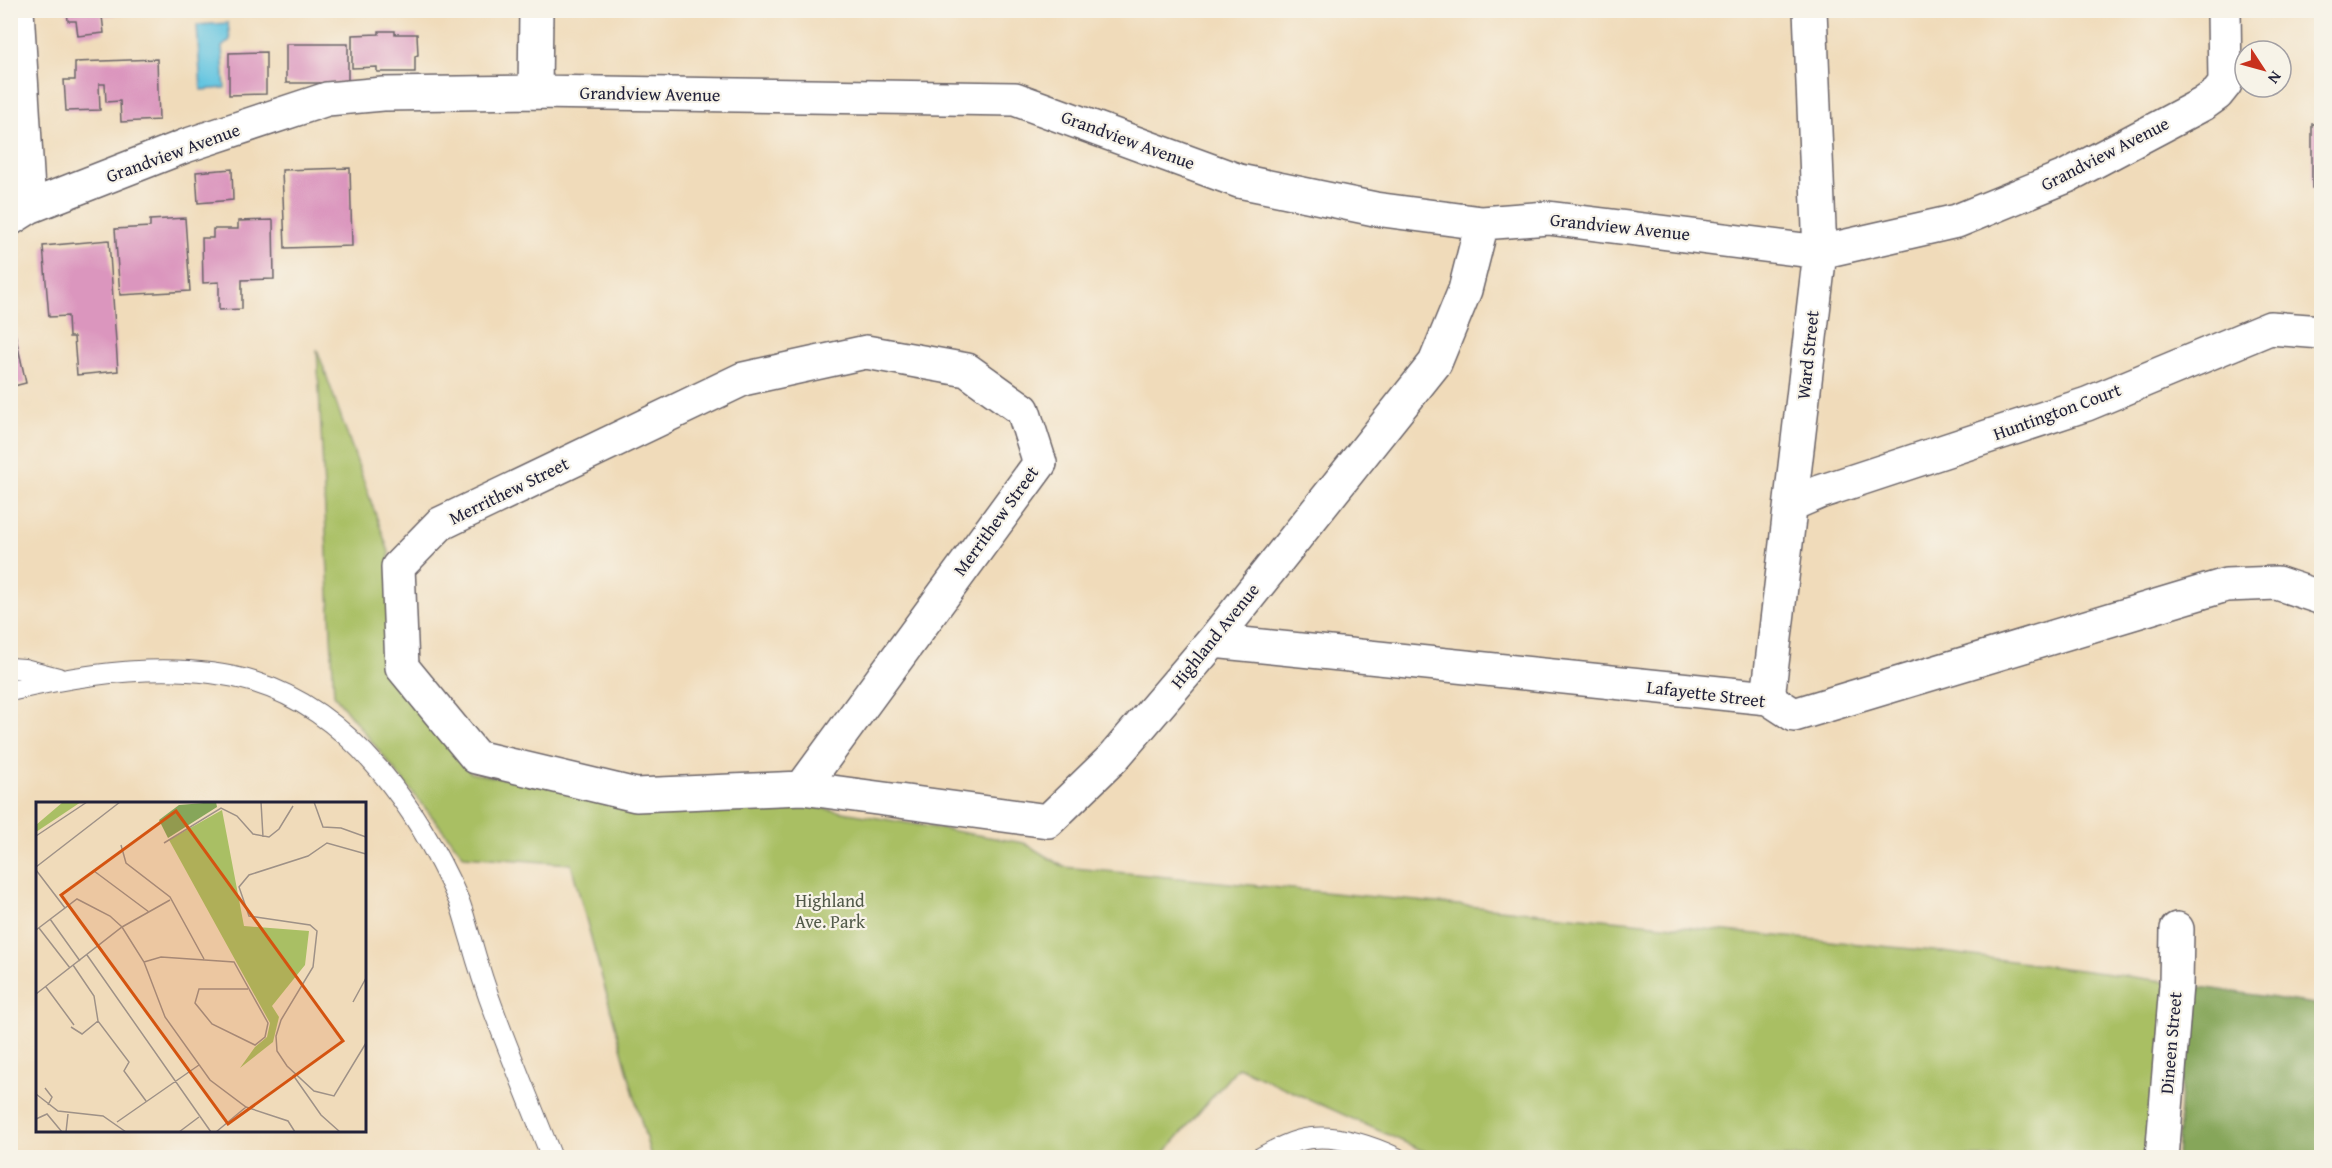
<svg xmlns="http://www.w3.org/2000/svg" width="2332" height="1168" font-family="'Gentium Book Plus',serif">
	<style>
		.green { fill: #a9bf64; stroke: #667050; stroke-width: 1.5 }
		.forest { fill: #86a65a; stroke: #54644a; stroke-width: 1.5 }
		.water { fill: #62c4e0; stroke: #42738e; stroke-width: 1.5 }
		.building { fill: #db96be }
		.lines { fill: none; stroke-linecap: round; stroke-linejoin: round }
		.service-casing { stroke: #6a6367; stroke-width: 22 }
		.minor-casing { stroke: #6a6367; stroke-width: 36 }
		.service { stroke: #fff; stroke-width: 20 }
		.minor { stroke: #fff; stroke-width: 33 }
		.labels { text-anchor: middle; stroke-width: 4.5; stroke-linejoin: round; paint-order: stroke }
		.street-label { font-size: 18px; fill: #22223b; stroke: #f7f3e8 }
		.park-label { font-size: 18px; fill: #515949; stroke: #f7f3e8 }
		.inset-road { fill: none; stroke: #9e9187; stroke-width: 1.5 }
		.view { fill: #d45411; fill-opacity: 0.15; stroke: #d45411; stroke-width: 3 }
		.inset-edge { fill: none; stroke: #22223b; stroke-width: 3 }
	</style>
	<rect width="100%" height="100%" fill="#f7f3e8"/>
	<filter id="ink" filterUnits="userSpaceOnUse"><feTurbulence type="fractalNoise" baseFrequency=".0167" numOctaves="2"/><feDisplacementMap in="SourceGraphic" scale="12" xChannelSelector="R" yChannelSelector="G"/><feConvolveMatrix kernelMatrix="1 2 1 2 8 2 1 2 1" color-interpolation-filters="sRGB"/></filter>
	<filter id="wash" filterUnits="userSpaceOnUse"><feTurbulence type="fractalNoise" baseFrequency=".008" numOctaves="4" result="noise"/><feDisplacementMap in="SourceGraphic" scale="24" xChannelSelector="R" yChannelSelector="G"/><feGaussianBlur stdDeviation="1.35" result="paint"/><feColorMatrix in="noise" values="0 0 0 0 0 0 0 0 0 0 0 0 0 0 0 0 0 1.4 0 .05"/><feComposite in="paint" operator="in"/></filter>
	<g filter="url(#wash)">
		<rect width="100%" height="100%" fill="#f0dbba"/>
		<path class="green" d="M 317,349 L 389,552 L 393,682 L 471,773 L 644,803 L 741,801 L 802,805 L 1024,843 L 1064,867 L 1943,952 L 2170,982 L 2154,1157 L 1437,1157 L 1238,1067 L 1161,1157 L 651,1157 L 571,864 L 464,856 L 334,695 Z"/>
		<path class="forest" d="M 2187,985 L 2321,1005 L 2321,1157 L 2177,1158 Z"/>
		<path class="water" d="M 228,23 L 230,40 L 222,47 L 225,88 L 201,90 L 197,25 Z"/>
		<g id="blocks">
			<path class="building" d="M 67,10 L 125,10 L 125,14 L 102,16 L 104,33 L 78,36 L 76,21 L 68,21 Z
				M 361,10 L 396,10 L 396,14 L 361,14 Z
				M 457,10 L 487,10 L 488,14 L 457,15 Z
				M 379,31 L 395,31 L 395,34 L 417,34 L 418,55 L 415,56 L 415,72 L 377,72 L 377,67 L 352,68 L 352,35 L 379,34 Z
				M 286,44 L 348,44 L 348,83 L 286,83 Z
				M 266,52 L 266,94 L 229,95 L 229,53 Z
				M 157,59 L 159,120 L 121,122 L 120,101 L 106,102 L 105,84 L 99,84 L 100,110 L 66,111 L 64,80 L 75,80 L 75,62 Z
				M 2312,124 L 2322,124 L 2322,188 L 2312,188 Z
				M 350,168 L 352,246 L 285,248 L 282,170 Z
				M 232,169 L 233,200 L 198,203 L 196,172 Z
				M 185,218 L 190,291 L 120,295 L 115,229 L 150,227 L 150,220 Z
				M 273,220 L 274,279 L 242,280 L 242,309 L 219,310 L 219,282 L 203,283 L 202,238 L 213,238 L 213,229 L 238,229 L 238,221 Z
				M 109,240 L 118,371 L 77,375 L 74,337 L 69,337 L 68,316 L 49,317 L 43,246 Z
				M 10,311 L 26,383 L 10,387 Z"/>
		</g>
	</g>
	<g filter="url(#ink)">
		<use href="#blocks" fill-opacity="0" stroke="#6a6367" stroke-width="1.5"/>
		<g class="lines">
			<defs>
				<path id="service" d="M 10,668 L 24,669 L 58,678
					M 10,691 C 85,673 179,660 254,682 C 353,712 419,811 459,901 C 464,914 467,928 471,940 C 478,965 486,990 495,1014 C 513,1062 533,1110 552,1158
					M 1260,1158 C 1276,1149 1293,1140 1312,1138 C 1339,1135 1373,1147 1397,1158"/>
				<path id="minor" d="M 17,10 L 29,207
					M 535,92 L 536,10
					M 10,219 L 29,207 L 185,146 L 327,99 L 383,94 L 535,92 L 1015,99 L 1239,181 L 1375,209 L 1482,223 L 1548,218 L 1820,252 L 1957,221 L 2067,176 L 2203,104 L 2217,94 L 2225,84 L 2224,10
					M 1792,504 L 1820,492 L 2087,404 L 2270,328 L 2322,332
					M 1213,641 L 1768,698 L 1794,715 L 2226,585 L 2277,583 L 2322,598
					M 1768,698 L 1820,252 L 1810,10
					M 802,788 L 1040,463 L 1023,410 L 967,370 L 866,352 L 743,379 L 440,524 L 398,567 L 402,667 L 476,757 L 636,795 L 802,788 L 1048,821 L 1113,758 L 1213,641 L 1435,363 L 1465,290 L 1482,223
					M 2162,1158 L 2176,985 L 2177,929"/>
			</defs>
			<use href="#service" class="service-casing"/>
			<use href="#minor" class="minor-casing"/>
			<use href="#service" class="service"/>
			<use href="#minor" class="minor"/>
		</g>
	</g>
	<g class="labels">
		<g class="street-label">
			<text transform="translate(650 94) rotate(1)" y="6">Grandview Avenue</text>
			<text transform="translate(1128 140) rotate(20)" y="6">Grandview Avenue</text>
			<text transform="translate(173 153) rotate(-20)" y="6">Grandview Avenue</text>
			<text transform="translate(2105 154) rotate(-27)" y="6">Grandview Avenue</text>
			<text transform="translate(1620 227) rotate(6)" y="6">Grandview Avenue</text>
			<text transform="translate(1808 355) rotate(-84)" y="6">Ward Street</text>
			<text transform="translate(2057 412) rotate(-20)" y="6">Huntington Court</text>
			<text transform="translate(509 491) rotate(-26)" y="6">Merrithew Street</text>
			<text transform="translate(996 521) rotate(-54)" y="6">Merrithew Street</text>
			<text transform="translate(1215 636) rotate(-51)" y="6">Highland Avenue</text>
			<text transform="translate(1706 694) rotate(7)" y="6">Lafayette Street</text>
			<text transform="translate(2171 1043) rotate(-85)" y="6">Dineen Street</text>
		</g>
		<g class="park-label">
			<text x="830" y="907">Highland<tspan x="830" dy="21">Ave. Park</tspan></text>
		</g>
	</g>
	<g transform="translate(36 802)">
		<rect width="330" height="330" fill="#f0dbba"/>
		<path d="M 27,0 L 45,0 L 0,30 L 0,23 ZM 186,8 L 208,124 L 273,129 L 269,163 L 236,204 L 243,215 L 237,240 L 204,266 L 219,245 L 231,235 L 234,221 L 133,38 Z" fill="#a9bf64"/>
		<path d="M 180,0 L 181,5 L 132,36 L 123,18 L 143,3 Z" fill="#86a65a"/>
		<path class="inset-road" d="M 225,0 L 227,35M 278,0 L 287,25 L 305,26 L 330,35M 0,34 L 51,0M 128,41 L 185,6 L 201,14 L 217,32 L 233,35 L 243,27 L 257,4M 85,43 L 90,61 L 134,95 L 168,157M 330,52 L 291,41 L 272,54 L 213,73 L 203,85 L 213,114 L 274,123 L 281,129 L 277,165 L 245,218 L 240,234 L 241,249 L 251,264 L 278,289 L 298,294 L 330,241M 0,65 L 84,0M 0,68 L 29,106M 58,69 L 113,110M 14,117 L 44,159M 3,126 L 34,166M 0,128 L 41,97 L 74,114 L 86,125 L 108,160 L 129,215 L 174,278 L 210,305 L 252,319 L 259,330M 51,153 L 175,330M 108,160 L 125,155 L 198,160 L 232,221 L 229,235 L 219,243 L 176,222 L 159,201 L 163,187 L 212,187M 37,163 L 58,194 L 62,219M 10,185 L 38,223M 0,192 L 86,125 L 134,98M 317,200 L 330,176M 35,225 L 46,232 L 62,219 L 93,260 L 88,269 L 110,299M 257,273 L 285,313 L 304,330M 9,286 L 16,295 L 12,303M 0,292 L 22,309 L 67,314 L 90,330M 0,317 L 11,312 L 26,330M 81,320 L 163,263M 30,330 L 32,312M 143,330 L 163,315M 180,330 L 210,305"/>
		<path class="view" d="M 140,9 L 307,239 L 192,322 L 25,93 Z"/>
		<rect width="330" height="330" class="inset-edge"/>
	</g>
	<rect width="2332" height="1168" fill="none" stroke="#f7f3e8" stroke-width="36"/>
	<g transform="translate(2263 69) rotate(126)"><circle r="28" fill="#f7f3e8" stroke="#a29fa3" stroke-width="1.5"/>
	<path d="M0-4.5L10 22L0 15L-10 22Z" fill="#c8321e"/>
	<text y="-9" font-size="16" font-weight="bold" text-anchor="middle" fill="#22223b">N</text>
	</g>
</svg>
